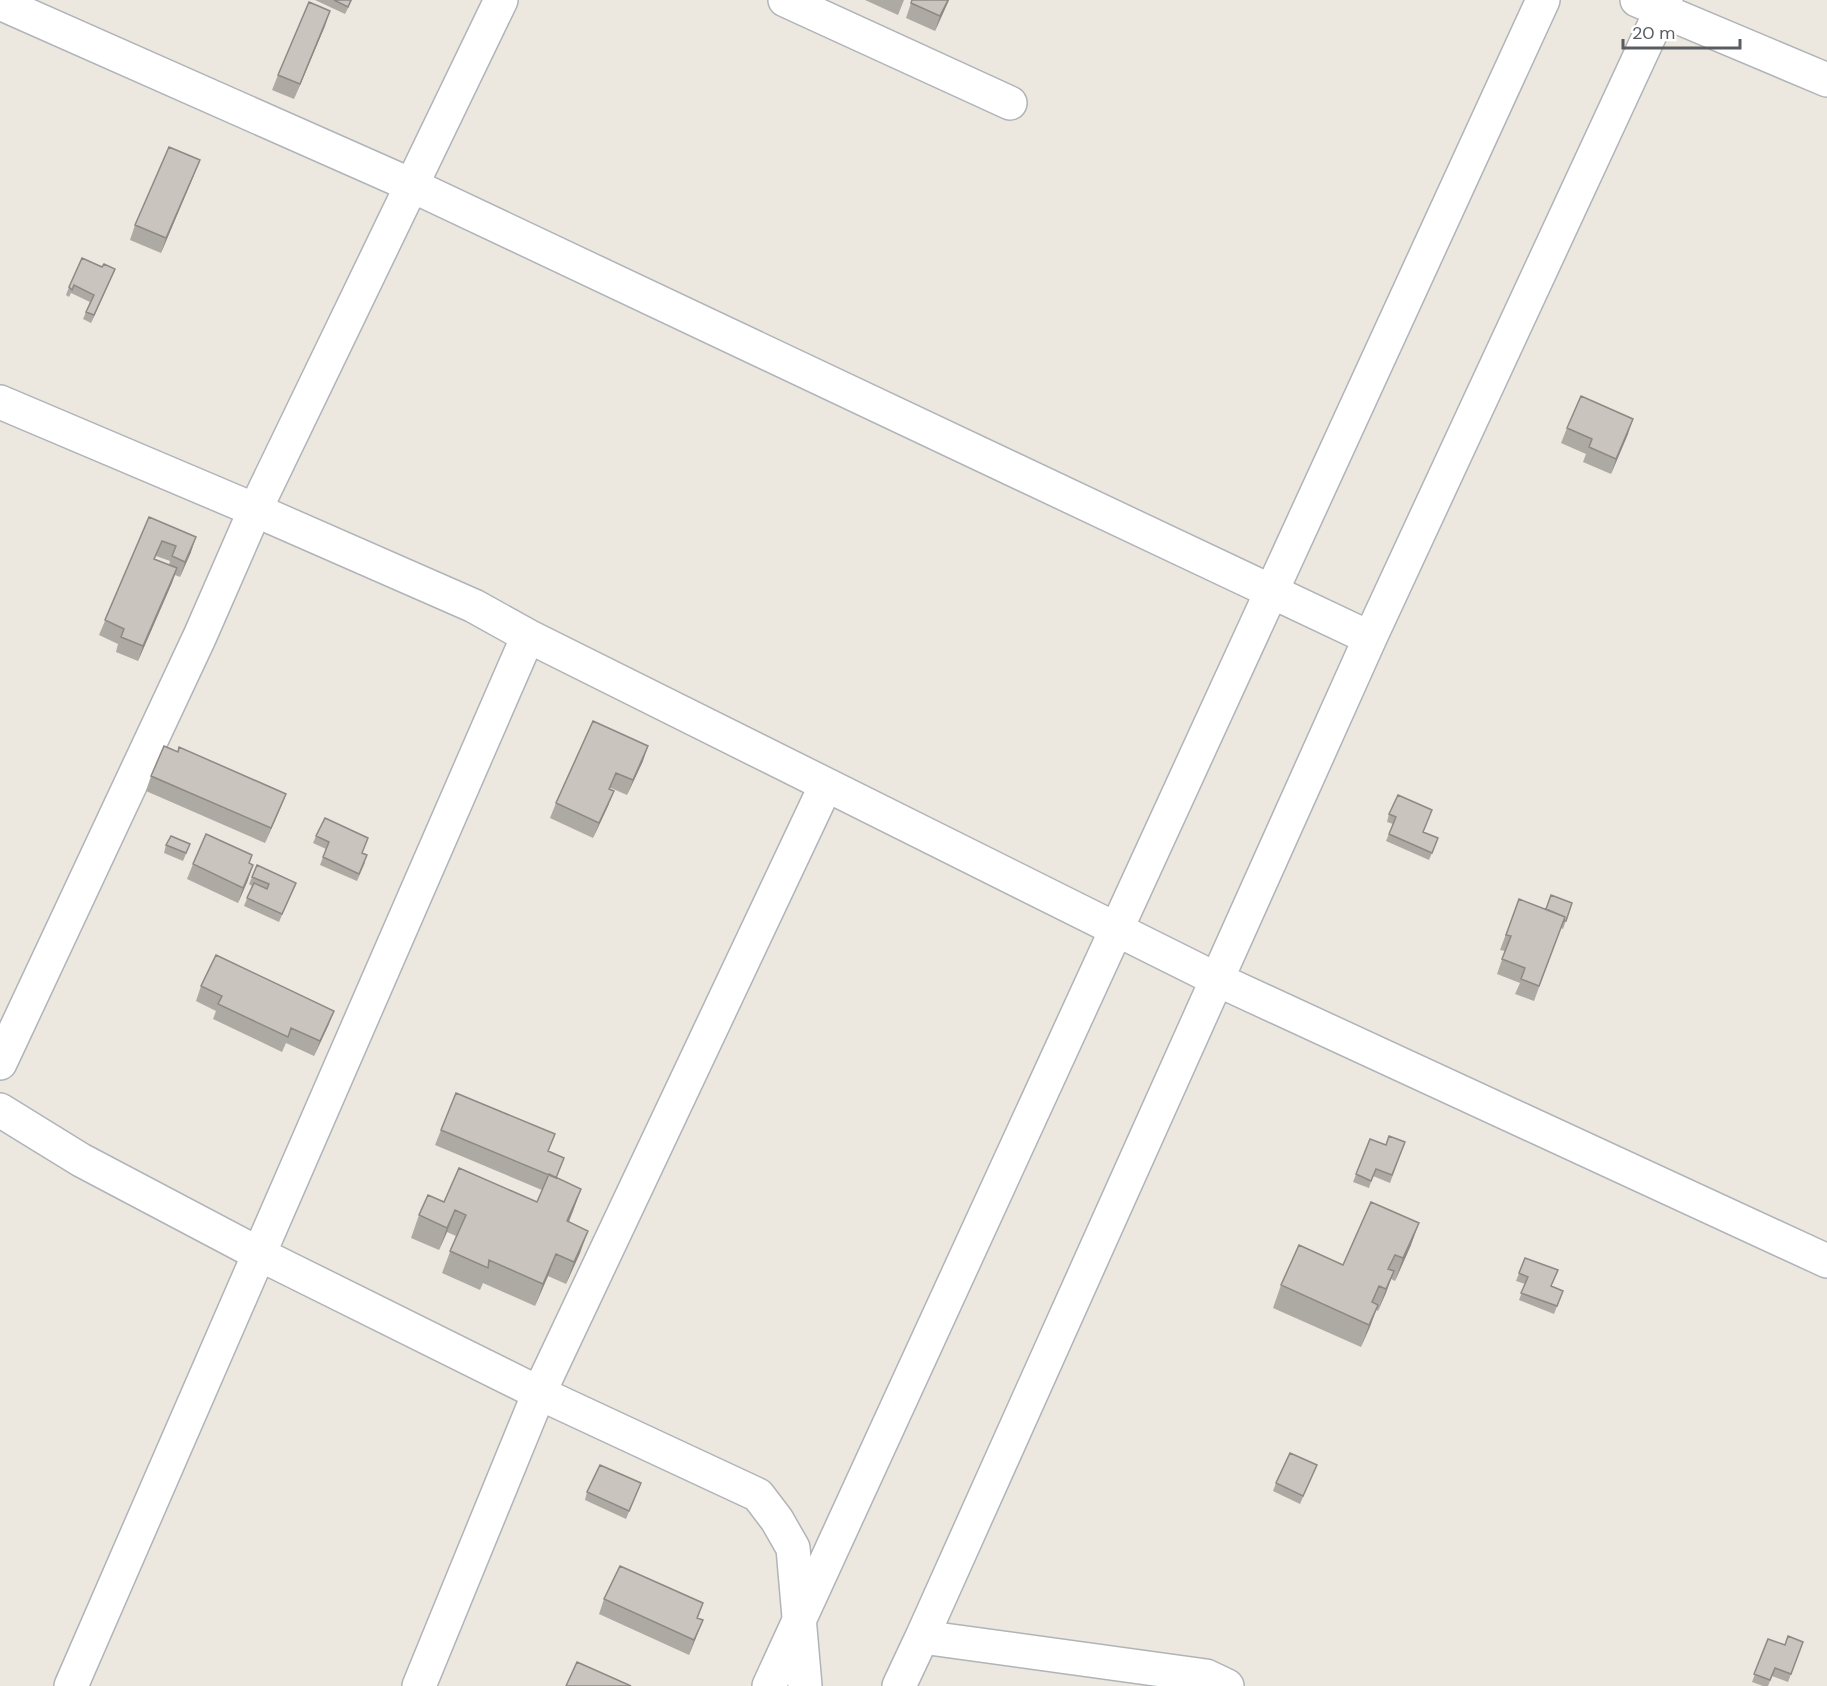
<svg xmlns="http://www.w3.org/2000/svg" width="1827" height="1686" font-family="'DM Sans',sans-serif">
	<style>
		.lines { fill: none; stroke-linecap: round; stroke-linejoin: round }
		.minor-casing { stroke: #b0b4b8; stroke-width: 36 }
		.minor { stroke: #fff; stroke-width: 33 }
		.wall { fill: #ada9a3; fill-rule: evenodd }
		.shaded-wall { fill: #8d8985 }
		.building { fill: #c9c4be; stroke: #8d8985; stroke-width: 1.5 }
	</style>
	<rect width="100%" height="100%" fill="#ece7df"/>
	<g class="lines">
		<defs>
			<path id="minor" d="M 785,0 L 1010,103
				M 1637,0 L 1827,80
				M 0,3 L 411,185 L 1370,638
				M 0,402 L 255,510 L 474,606 L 528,636 L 1216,979 L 1827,1261
				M 0,1063 L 200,636 L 255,510 L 501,0
				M 0,1110 L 81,1160 L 259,1254 L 539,1393 L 758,1495 L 777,1520 L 793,1548 L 805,1686
				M 922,1637 L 1370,638 L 1666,0
				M 71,1686 L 528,636
				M 419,1686 L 539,1393 L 826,785
				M 769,1686 L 1543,0
				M 899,1686 L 922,1637 L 1206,1676 L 1227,1686"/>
		</defs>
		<use href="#minor" class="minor-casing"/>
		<use href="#minor" class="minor"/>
	</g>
	<path class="wall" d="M 315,0 L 352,0 L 345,14 Z
		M 865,0 L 904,0 L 898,15 Z
		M 912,0 L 949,0 L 935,31 L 906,18 Z
		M 325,26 L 294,99 L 272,90 L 278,75 Z
		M 194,175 L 161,253 L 130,240 L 135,225 Z
		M 102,267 L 115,269 L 91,323 L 83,319 L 90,302 L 71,293 L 69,297 L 66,295 L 69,287 Z
		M 1567,428 L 1628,434 L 1611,474 L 1583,462 L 1586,454 L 1561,443 Z
		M 149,517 L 191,552 L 180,577 L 175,575 L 138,661 L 116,652 L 118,644 L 99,635 ZM 156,556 L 170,561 L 169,565 L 155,559 Z
		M 593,721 L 643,761 L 627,795 L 611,788 L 610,789 L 614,791 L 608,806 L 593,838 L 550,818 L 556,803 Z
		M 151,776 L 286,794 L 280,809 L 265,843 L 146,791 Z
		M 1432,810 L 1423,832 L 1435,846 L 1429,860 L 1386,841 L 1393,824 L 1387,822 L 1389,814 Z
		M 316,836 L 362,853 L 365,863 L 357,881 L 320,865 L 326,849 L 313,843 Z
		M 190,844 L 183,861 L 164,853 L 166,845 Z
		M 252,855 L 249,863 L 248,880 L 238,903 L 187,879 L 193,864 Z
		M 252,877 L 293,890 L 279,922 L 244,906 L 252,886 L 249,884 Z
		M 1519,899 L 1546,909 L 1572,903 L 1563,929 L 1561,928 L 1534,1001 L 1515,994 L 1520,983 L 1497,974 L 1505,951 L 1500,950 Z
		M 201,986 L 334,1011 L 328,1026 L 314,1056 L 286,1043 L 282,1052 L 213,1019 L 216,1011 L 196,1001 Z
		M 441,1130 L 548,1151 L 557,1178 L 581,1189 L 569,1222 L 580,1253 L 566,1284 L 548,1276 L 535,1306 L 483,1283 L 480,1290 L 442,1273 L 456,1236 L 447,1232 L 439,1250 L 411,1238 L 419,1215 L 444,1202 L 537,1202 L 542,1190 L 435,1145 Z
		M 1370,1139 L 1386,1145 L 1405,1142 L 1390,1183 L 1373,1176 L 1369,1188 L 1353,1182 Z
		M 1411,1245 L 1395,1281 L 1391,1279 L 1378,1311 L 1376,1310 L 1361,1347 L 1273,1308 L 1281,1285 L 1343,1265 Z
		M 1525,1258 L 1552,1286 L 1563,1291 L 1554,1314 L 1519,1300 L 1525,1284 L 1516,1281 Z
		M 1317,1465 L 1300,1504 L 1273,1491 L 1276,1483 Z
		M 641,1483 L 626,1519 L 585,1500 L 587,1492 Z
		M 604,1599 L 703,1603 L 698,1618 L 703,1620 L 689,1655 L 599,1614 Z
		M 1768,1639 L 1785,1645 L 1803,1642 L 1788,1682 L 1772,1676 L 1768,1686 L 1763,1686 L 1752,1682 Z"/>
	<path class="shaded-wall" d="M 948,0 L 949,0 L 935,31 L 940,16 Z
		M 330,11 L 325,26 L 294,99 L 300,84 Z
		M 200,160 L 194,175 L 161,253 L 166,238 Z
		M 115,269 L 112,276 L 91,323 L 94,315 Z
		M 1633,419 L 1628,434 L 1611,474 L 1616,459 Z
		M 196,537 L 191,552 L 180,577 L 185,562 Z
		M 177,568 L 172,583 L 138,661 L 143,646 Z
		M 648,746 L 643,761 L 627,795 L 633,780 Z
		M 614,791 L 608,806 L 593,838 L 599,823 Z
		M 286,794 L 280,809 L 265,843 L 271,828 Z
		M 253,865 L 248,880 L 238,903 L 243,888 Z
		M 334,1011 L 328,1026 L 314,1056 L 320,1041 Z
		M 581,1189 L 573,1211 L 559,1243 L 567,1221 Z
		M 455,1210 L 447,1232 L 439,1250 L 447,1228 Z
		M 1419,1223 L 1411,1245 L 1395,1281 L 1403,1258 Z
		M 588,1231 L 580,1253 L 566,1284 L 574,1262 Z
		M 556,1254 L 548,1276 L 535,1306 L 543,1284 Z
		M 1394,1271 L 1386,1293 L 1378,1311 L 1386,1289 Z
		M 1378,1305 L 1370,1327 L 1361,1347 L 1369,1325 Z
		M 703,1620 L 689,1655 L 694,1640 Z"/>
	<path class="building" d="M 334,0 L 351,0 L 348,7 Z
		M 912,0 L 948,0 L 940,16 L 911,3 Z
		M 309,2 L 330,11 L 300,84 L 278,75 Z
		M 169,147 L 200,160 L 166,238 L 135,225 Z
		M 82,258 L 102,267 L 104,264 L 115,269 L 94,315 L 86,312 L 94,295 L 74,285 L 72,290 L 69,287 Z
		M 1581,396 L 1633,419 L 1616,459 L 1589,447 L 1592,439 L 1567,428 Z
		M 149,517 L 196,537 L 185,562 L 172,556 L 176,546 L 162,541 L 154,559 L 177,568 L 143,646 L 121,637 L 124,629 L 105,620 Z
		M 593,721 L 648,746 L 633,780 L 616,773 L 609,789 L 614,791 L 599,823 L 556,803 Z
		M 164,746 L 178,752 L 179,747 L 286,794 L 271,828 L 151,776 Z
		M 1398,795 L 1432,810 L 1423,832 L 1438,838 L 1432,853 L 1389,834 L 1396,817 L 1389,814 Z
		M 325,818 L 368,838 L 362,853 L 367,855 L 359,874 L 323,857 L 329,842 L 316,836 Z
		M 206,834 L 252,855 L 249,863 L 253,865 L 243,888 L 193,864 Z
		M 171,836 L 190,844 L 186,853 L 166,845 Z
		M 257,865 L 296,883 L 282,914 L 247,898 L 254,883 L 267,889 L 269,884 L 252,877 Z
		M 1551,895 L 1572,903 L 1566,921 L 1564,921 L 1565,917 L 1546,909 Z
		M 1519,899 L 1565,917 L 1539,986 L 1521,979 L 1525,968 L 1502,959 L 1511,936 L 1506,935 Z
		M 216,955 L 334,1011 L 320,1041 L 291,1028 L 288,1037 L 218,1004 L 222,996 L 201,986 Z
		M 456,1093 L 555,1134 L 548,1151 L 564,1158 L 556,1178 L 441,1130 Z
		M 1389,1136 L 1405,1142 L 1392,1175 L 1376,1169 L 1371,1181 L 1356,1174 L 1370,1139 L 1386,1145 Z
		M 459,1168 L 537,1202 L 549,1174 L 581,1189 L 567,1221 L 588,1231 L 574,1262 L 556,1254 L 543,1284 L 489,1260 L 488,1268 L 450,1251 L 466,1215 L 455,1210 L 447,1228 L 419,1215 L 428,1195 L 444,1202 Z
		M 1371,1202 L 1419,1223 L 1403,1258 L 1395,1255 L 1388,1269 L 1394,1271 L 1386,1289 L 1379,1286 L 1372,1302 L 1378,1305 L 1369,1325 L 1281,1285 L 1299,1245 L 1343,1265 Z
		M 1525,1258 L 1558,1270 L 1551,1286 L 1563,1291 L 1557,1306 L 1521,1293 L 1528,1277 L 1519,1273 Z
		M 1290,1453 L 1317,1465 L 1303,1496 L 1276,1483 Z
		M 600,1465 L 641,1483 L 629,1511 L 587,1492 Z
		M 620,1566 L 703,1603 L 697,1618 L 703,1620 L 694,1640 L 604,1599 Z
		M 1788,1636 L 1803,1642 L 1791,1674 L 1775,1668 L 1770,1680 L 1754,1674 L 1768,1639 L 1785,1645 Z
		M 577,1662 L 631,1686 L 566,1686 Z"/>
	<path d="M1623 39v9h117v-9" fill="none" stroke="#585d61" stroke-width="3"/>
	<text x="1632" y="39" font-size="18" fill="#585d61" stroke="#ffffff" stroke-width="4.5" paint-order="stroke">20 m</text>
</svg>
